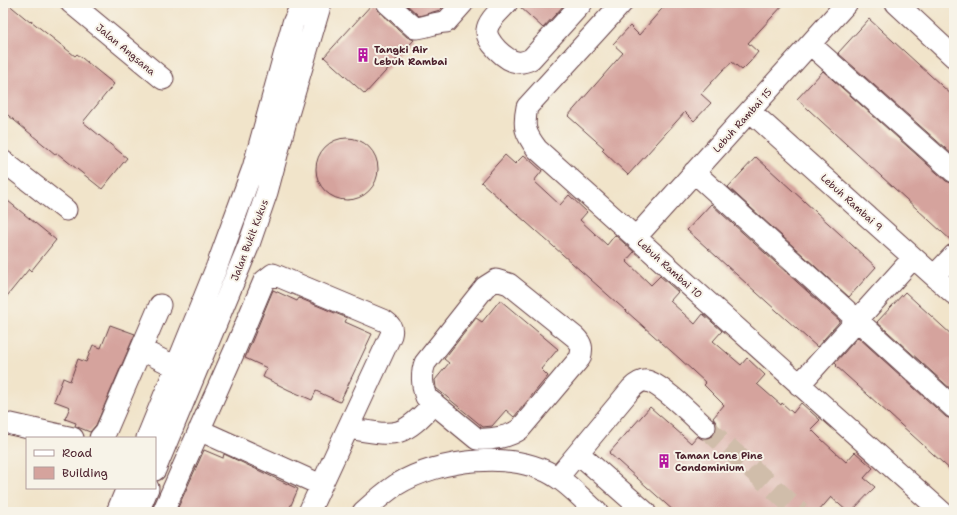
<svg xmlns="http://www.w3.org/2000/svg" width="957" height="515" font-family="'Shantell Sans',sans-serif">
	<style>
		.building { fill: #d5a39d }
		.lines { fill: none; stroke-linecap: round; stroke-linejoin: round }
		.minor-tunnel { stroke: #d0bdaa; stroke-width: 21; stroke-dasharray: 21 10; stroke-linecap: butt }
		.minor-casing { stroke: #633d43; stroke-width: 23 }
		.minor { stroke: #fff; stroke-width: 21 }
		.labels { text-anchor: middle; stroke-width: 4; stroke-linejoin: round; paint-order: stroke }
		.street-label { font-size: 10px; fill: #4a1f2b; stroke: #f7f3e8 }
		.poi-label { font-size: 10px; font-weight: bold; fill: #4a1f2b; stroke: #f7f3e8; text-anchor: start }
	</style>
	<rect width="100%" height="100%" fill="#f7f3e8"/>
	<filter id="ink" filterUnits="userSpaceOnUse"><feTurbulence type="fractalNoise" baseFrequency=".025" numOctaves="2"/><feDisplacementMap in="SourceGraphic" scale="8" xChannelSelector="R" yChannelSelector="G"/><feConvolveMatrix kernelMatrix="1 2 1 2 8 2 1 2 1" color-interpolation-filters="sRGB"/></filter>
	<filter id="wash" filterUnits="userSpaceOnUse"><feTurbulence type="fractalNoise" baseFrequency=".012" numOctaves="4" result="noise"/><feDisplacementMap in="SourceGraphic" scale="16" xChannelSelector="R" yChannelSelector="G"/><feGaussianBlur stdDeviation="0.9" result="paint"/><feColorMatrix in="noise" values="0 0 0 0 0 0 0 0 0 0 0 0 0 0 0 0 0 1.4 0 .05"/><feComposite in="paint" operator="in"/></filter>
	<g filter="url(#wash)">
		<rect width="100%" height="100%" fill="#f1e4ca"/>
		<g id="blocks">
			<path class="building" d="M 3,3 L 7,3 L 30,22 L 31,21 L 75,56 L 77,54 L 114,84 L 83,122 L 127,158 L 102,189 L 57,153 L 55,154 L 3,111 Z
				M 373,3 L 375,3 L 379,12 L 407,37 L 414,40 L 365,94 L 324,57 Z
				M 405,3 L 447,3 L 440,10 L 419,16 Z
				M 519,3 L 566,3 L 543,28 L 519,6 Z
				M 667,3 L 785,3 L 748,43 L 758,52 L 750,62 L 742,70 L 732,62 L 722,71 L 701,94 L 711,103 L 694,121 L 685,112 L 628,175 L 602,150 L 604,148 L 568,116 L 623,53 L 613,44 L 630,26 L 639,35 Z
				M 869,19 L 954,97 L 954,156 L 838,53 Z
				M 823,71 L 946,181 L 954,184 L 954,243 L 797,99 Z
				M316 169a31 31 0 1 1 62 0a31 31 0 1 1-62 0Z
				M 505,155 L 515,164 L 524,155 L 542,171 L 534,181 L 560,205 L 569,195 L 587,212 L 580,220 L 607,245 L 615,235 L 634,252 L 626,261 L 651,285 L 660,276 L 678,292 L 670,301 L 695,324 L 703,314 L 722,331 L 713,341 L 741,365 L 747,358 L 765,375 L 757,384 L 781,405 L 782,403 L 793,413 L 801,403 L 820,420 L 811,429 L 821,439 L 846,462 L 855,452 L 873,468 L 864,478 L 875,487 L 851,512 L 848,512 L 831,497 L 818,512 L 675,512 L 609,453 L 650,407 L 691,443 L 697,436 L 702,439 L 708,439 L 714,435 L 717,429 L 717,424 L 713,418 L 724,405 L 704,385 L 706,383 L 680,359 L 481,182 Z
				M 756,157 L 876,267 L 849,297 L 728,187 Z
				M 3,197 L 56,240 L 31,271 L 29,269 L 3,301 Z
				M 711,204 L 840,321 L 817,347 L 687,230 Z
				M 273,290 L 297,301 L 299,298 L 347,318 L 345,322 L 372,334 L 340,402 L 316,391 L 312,400 L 289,390 L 263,377 L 267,368 L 245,358 Z
				M 905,292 L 954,337 L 954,392 L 877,322 Z
				M 500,300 L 558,349 L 541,369 L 548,376 L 514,417 L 506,410 L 492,426 L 483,427 L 436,388 L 435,380 L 449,363 L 444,359 L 476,318 L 482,322 Z
				M 110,325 L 135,334 L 96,425 L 90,432 L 75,426 L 76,423 L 65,419 L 70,407 L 54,401 L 63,378 L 70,381 L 78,359 L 86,362 L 93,345 L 101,348 Z
				M 858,337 L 946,417 L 954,420 L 954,473 L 836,366 L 837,365 L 835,363 Z
				M 204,450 L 223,458 L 224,454 L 298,489 L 288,512 L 176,512 Z"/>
		</g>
	</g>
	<g filter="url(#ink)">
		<use href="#blocks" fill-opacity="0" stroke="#633d43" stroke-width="1"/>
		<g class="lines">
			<path class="minor-tunnel" d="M 705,427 L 800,512"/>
			<defs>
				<path id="minor" d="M 71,3 L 163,79
					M 387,3 L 415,28 C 426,28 434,22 446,22 L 463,3
					M 507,3 C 501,10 488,20 487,30 C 485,41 506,61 517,62 C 522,63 527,61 531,59 L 582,3
					M 622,3 L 527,107 C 523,127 525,133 537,149 L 942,512
					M 896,3 L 954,57
					M 810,44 L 954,172
					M 750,111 L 954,294
					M 3,161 L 66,210
					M 694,172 L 954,408
					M 636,237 L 847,3
					M 934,276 L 954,255
					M 496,280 L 509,284 L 575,337 C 582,344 583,348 580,358 L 520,429 C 510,437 490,440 477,439 L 426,397 C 422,387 421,373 425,363 L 485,287 Z
					M 142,350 L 188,373
					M 799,385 L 913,258
					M 11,424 L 73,438
					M 348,428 C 395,436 401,440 434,403
					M 199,430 L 321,485
					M 100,438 L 106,431 L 160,305
					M 147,438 L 217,266 L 253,168 L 293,23 L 302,3
					M 578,453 L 645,512
					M 155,470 L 248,247 L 267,192 L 286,121 L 321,3
					M 558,477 L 631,389 C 635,385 641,380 647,381 C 661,384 693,416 705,427
					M 117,512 L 127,488
					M 138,512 L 148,488
					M 163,512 L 234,352 L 264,281 L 273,274 L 385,321 C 391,325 393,328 391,335 L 309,512
					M 363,512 C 374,502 384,493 396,485 C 438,459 515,449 558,478 C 572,487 584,501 597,512"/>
			</defs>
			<use href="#minor" class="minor-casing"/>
			<use href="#minor" class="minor"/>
		</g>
	</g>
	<defs>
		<symbol id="building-bare" viewBox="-9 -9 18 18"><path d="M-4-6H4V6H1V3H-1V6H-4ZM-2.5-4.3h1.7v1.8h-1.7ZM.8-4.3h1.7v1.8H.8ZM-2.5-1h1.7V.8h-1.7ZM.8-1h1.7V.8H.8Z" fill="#b5179e" stroke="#f7f3e8" stroke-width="2.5" paint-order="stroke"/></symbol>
	</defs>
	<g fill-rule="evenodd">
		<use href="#building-bare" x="353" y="45" width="20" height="20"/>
		<use href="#building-bare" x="654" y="451" width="20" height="20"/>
	</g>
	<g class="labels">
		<g class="street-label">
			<text transform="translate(126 49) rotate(40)" y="4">Jalan Angsana</text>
			<text transform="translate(742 120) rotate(-48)" y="4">Lebuh Rambai 15</text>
			<text transform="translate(852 202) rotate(42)" y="4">Lebuh Rambai 9</text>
			<text transform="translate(249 240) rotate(-69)" y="4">Jalan Bukit Kukus</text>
			<text transform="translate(670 268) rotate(42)" y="4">Lebuh Rambai 10</text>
		</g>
		<g class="poi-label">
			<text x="374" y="53">Tangki Air<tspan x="374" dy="12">Lebuh Rambai</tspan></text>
			<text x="675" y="459">Taman Lone Pine<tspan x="675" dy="12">Condominium</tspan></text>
		</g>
	</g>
	<rect width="957" height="515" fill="none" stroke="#f7f3e8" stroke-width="16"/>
	<rect x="26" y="437" width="130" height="52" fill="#f7f3e8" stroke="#b29e9c"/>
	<rect x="34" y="450" width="20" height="6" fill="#ffffff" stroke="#b29e9c"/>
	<text x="62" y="457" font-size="12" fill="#4a1f2b">Road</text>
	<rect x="34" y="467" width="20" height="12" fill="#d5a39d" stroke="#b29e9c"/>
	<text x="62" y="477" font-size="12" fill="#4a1f2b">Building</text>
</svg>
